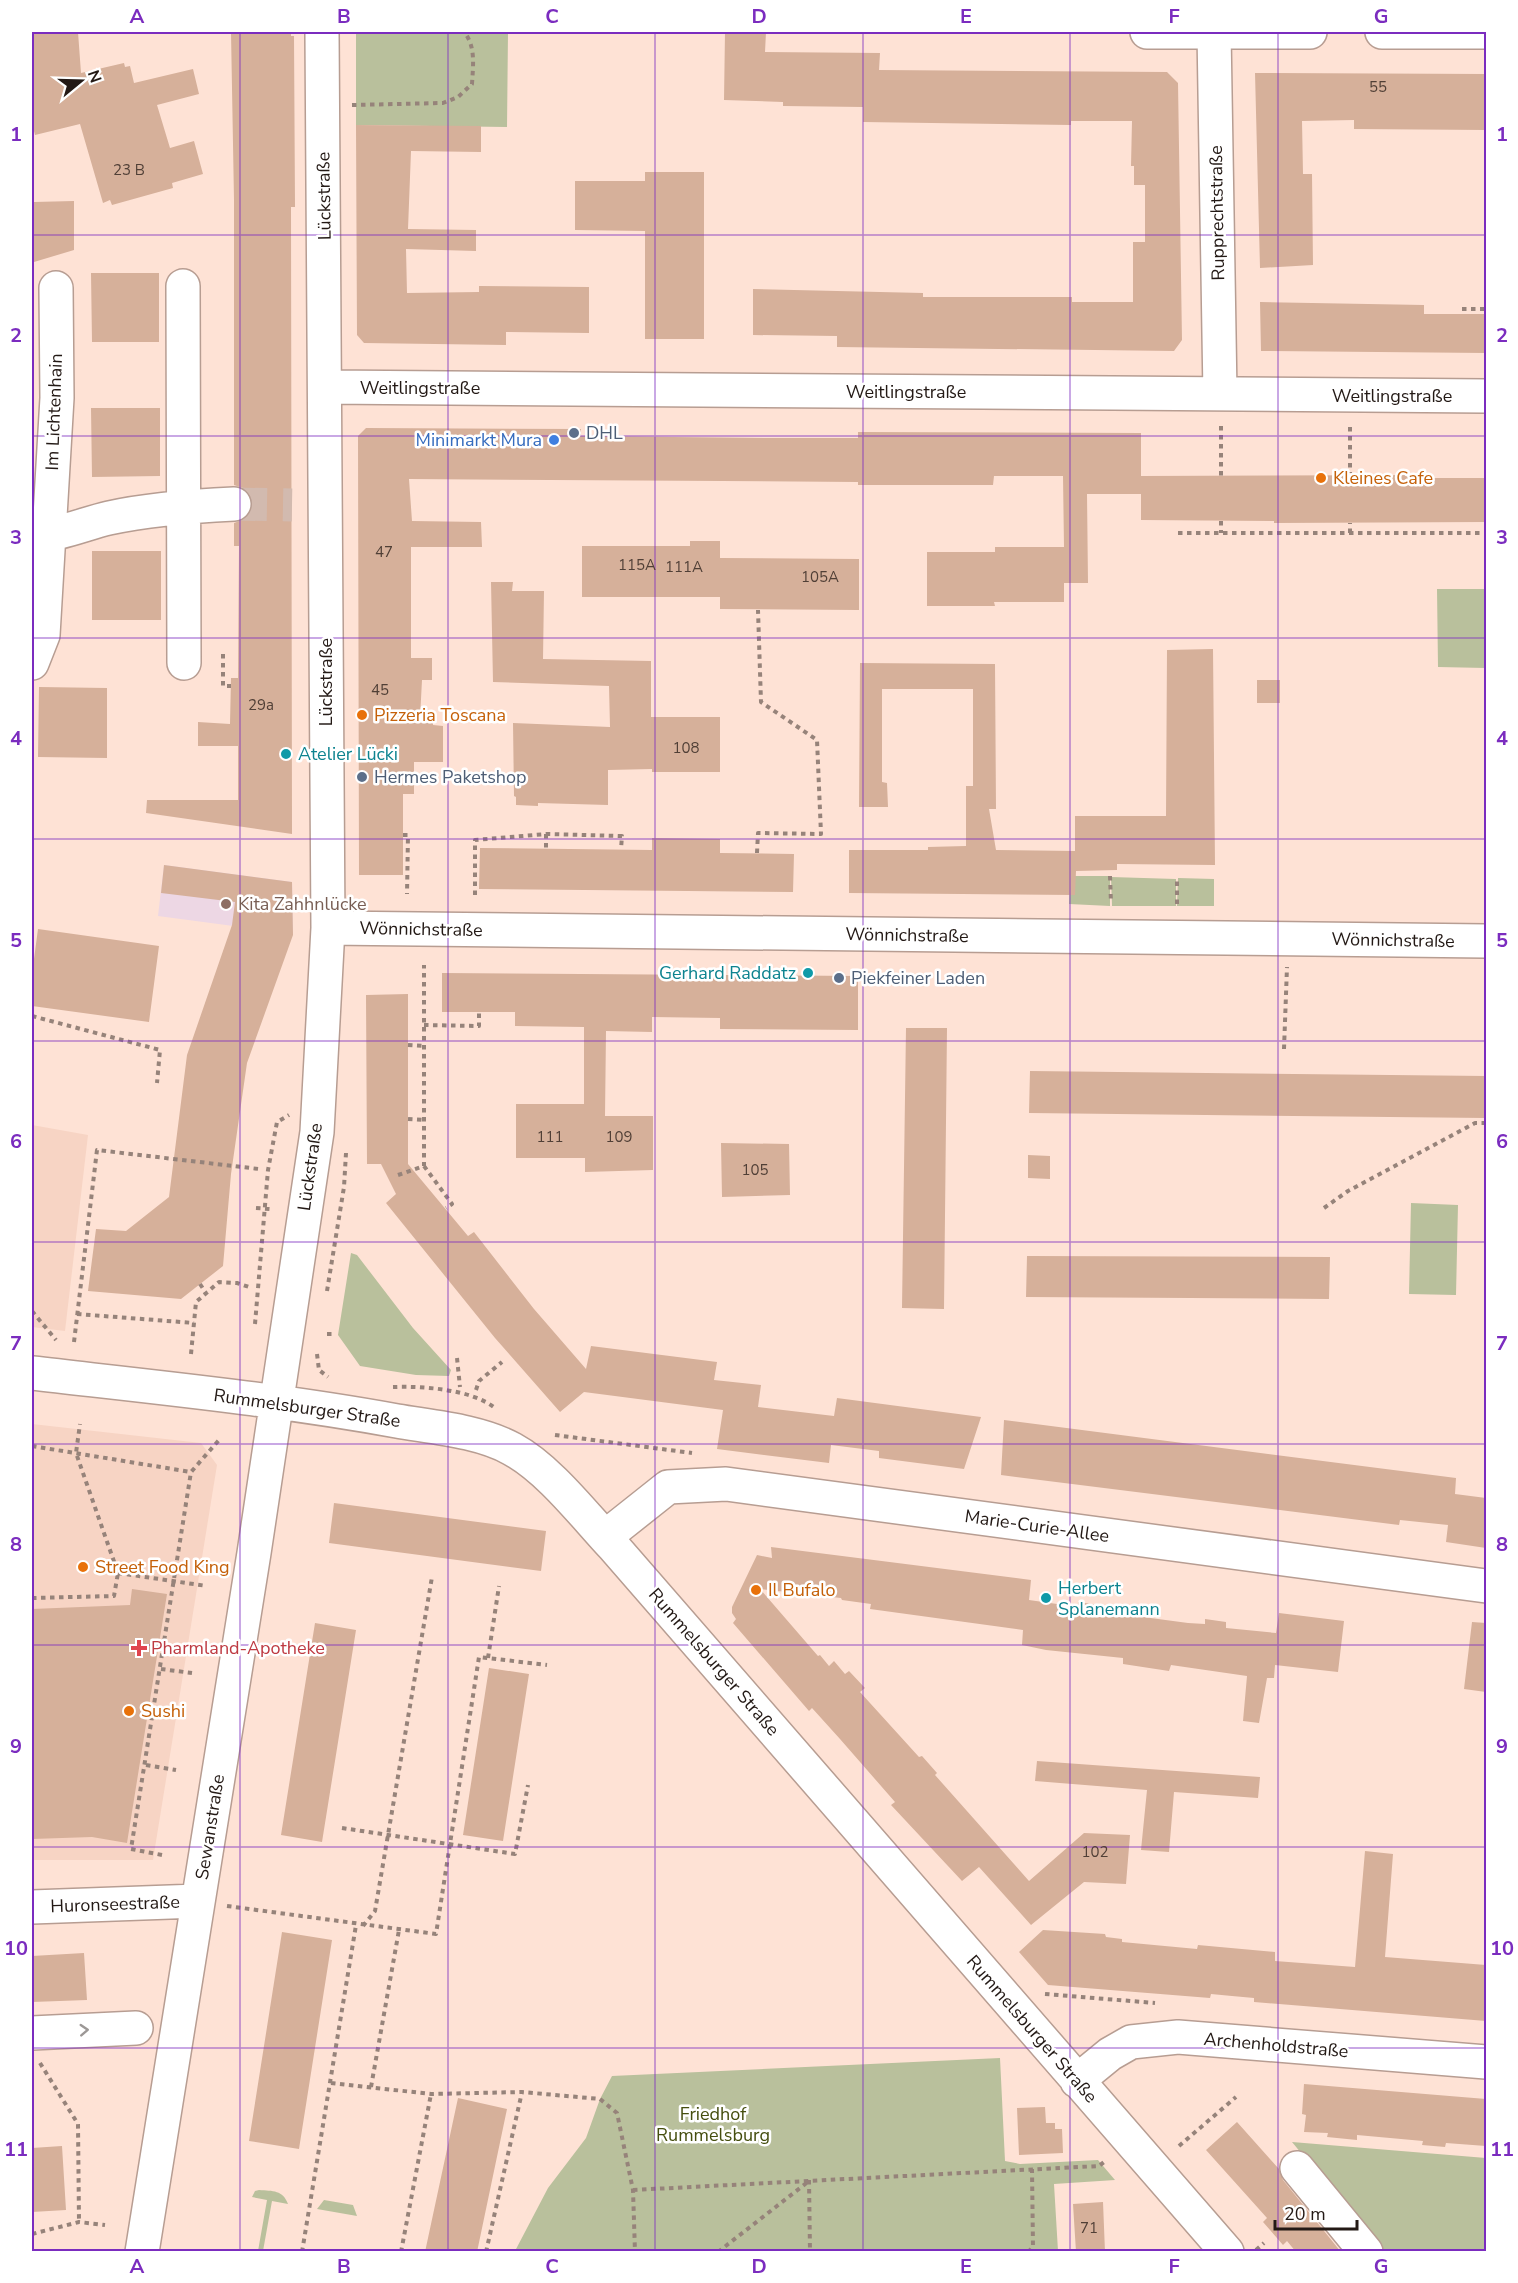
<svg xmlns="http://www.w3.org/2000/svg" width="1518" height="2283" font-family="'Nunito Sans',sans-serif">
	<style>
		.built { fill: #f7d4c4 }
		.education { fill: #edd7e4 }
		.green { fill: #b9c09c }
		.building { fill: #d6b09a }
		.lines { fill: none; stroke-linecap: round; stroke-linejoin: round }
		.minor-tunnel { stroke: #d2baaf; stroke-width: 33; stroke-dasharray: 33 16; stroke-linecap: butt }
		.minor-casing { stroke: #b79d92; stroke-width: 36 }
		.path { stroke: #96837a; stroke-width: 4; stroke-dasharray: 4.5 4.5; stroke-linecap: butt }
		.minor { stroke: #fff; stroke-width: 33 }
		.oneway { stroke: #9c9896 }
		.grid { fill: none; stroke: #7b2cbf; stroke-width: 1.5; stroke-opacity: 0.55 }
		.service-dot { fill: #5c6f8a; stroke: #fff; stroke-width: 2 }
		.shop-dot { fill: #3f7fe0; stroke: #fff; stroke-width: 2 }
		.food-dot { fill: #e8710a; stroke: #fff; stroke-width: 2 }
		.culture-dot { fill: #0f9aa8; stroke: #fff; stroke-width: 2 }
		.education-dot { fill: #8d6e63; stroke: #fff; stroke-width: 2 }
		.health-dot { fill: #e0444e; stroke: #fff; stroke-width: 2 }
		.labels { text-anchor: middle; stroke-width: 5; stroke-linejoin: round; paint-order: stroke }
		.number-label { font-size: 15px; fill: #503f36 }
		.street-label { font-size: 18px; fill: #231915; stroke: #fff }
		.service-label { font-size: 18px; fill: #4e5e75; stroke: #fff; text-anchor: start }
		.shop-label { font-size: 18px; fill: #366cbe; stroke: #fff; text-anchor: end }
		.food-label { font-size: 18px; fill: #c56008; stroke: #fff; text-anchor: start }
		.culture-label { font-size: 18px; fill: #0d838f; stroke: #fff; text-anchor: start }
		.education-label { font-size: 18px; fill: #785e54; stroke: #fff; text-anchor: start }
		.health-label { font-size: 18px; fill: #be3a42; stroke: #fff; text-anchor: start }
		.park-label { font-size: 18px; fill: #454e0e; stroke: #fff }
		.neatline { fill: none; stroke: #7b2cbf; stroke-width: 2 }
		.grid-label { font-size: 20px; text-anchor: middle; font-weight: bold; fill: #7b2cbf }
	</style>
	<rect width="100%" height="100%" fill="#fee2d5"/>
	<path class="built" d="M 32,1125 L 88,1135 L 65,1331 L 32,1327 Z
		M 32,1424 L 201,1443 L 217,1465 L 153,1860 L 32,1860 Z"/>
	<path class="education" d="M 164,865 L 292,882 L 293,934 L 158,916 Z"/>
	<path class="green" d="M 356,32 L 508,32 L 507,127 L 356,125 Z
		M 1437,589 L 1486,589 L 1486,668 L 1438,667 Z
		M 1070,876 L 1110,876 L 1110,906 L 1069,904 Z
		M 1111,877 L 1176,879 L 1176,906 L 1112,906 Z
		M 1178,878 L 1214,879 L 1214,906 L 1177,906 Z
		M 1411,1203 L 1458,1205 L 1456,1295 L 1409,1294 Z
		M 351,1253 L 357,1255 L 413,1328 L 451,1370 L 449,1376 L 416,1375 L 360,1366 L 338,1335 Z
		M 1000,2058 L 1005,2161 L 1020,2164 L 1098,2160 L 1115,2180 L 1054,2184 L 1058,2251 L 515,2251 L 548,2188 L 586,2138 L 600,2099 L 612,2076 Z
		M 1292,2142 L 1486,2158 L 1486,2251 L 1382,2251 Z
		M 259,2190 C 273,2191 283,2190 288,2204 L 272,2201 L 263,2251 L 258,2251 L 267,2200 L 252,2197 L 255,2191 Z
		M 324,2200 L 353,2205 L 357,2216 L 317,2209 Z"/>
	<path class="building" d="M 32,32 L 78,32 L 81,73 L 124,63 L 125,67 L 130,66 L 134,83 L 193,69 L 199,94 L 157,105 L 170,148 L 194,141 L 203,174 L 172,183 L 173,188 L 112,205 L 110,200 L 103,203 L 80,124 L 35,135 L 32,123 Z
		M 231,32 L 291,32 L 291,36 L 294,36 L 295,207 L 291,207 L 292,834 L 146,813 L 147,800 L 238,800 L 238,746 L 198,746 L 198,722 L 230,724 L 231,678 L 238,678 L 239,546 L 234,546 L 234,523 L 245,519 L 250,513 L 253,504 L 249,493 L 243,488 L 234,485 L 234,200 Z
		M 725,32 L 766,32 L 765,52 L 880,53 L 879,70 L 1167,72 L 1178,83 L 1182,340 L 1174,351 L 837,347 L 837,336 L 753,335 L 753,289 L 923,293 L 923,297 L 1072,297 L 1072,302 L 1133,302 L 1133,242 L 1145,242 L 1145,185 L 1134,185 L 1134,166 L 1131,166 L 1132,121 L 1071,121 L 1071,125 L 863,122 L 863,107 L 783,106 L 783,102 L 724,100 Z
		M 1255,73 L 1486,74 L 1486,130 L 1354,129 L 1354,120 L 1302,121 L 1303,174 L 1312,174 L 1313,265 L 1260,268 Z
		M 356,125 L 481,126 L 481,152 L 411,151 L 408,229 L 476,230 L 476,251 L 406,249 L 407,293 L 479,292 L 479,286 L 589,287 L 589,333 L 506,332 L 506,345 L 364,343 L 357,335 Z
		M 645,172 L 704,172 L 704,339 L 645,339 L 645,231 L 575,230 L 575,181 L 645,181 Z
		M 74,201 L 74,250 L 34,262 L 34,202 Z
		M 91,273 L 159,273 L 159,342 L 92,342 Z
		M 1260,302 L 1424,305 L 1424,314 L 1486,314 L 1486,353 L 1261,351 Z
		M 91,408 L 160,408 L 160,476 L 92,477 Z
		M 366,428 L 581,429 L 581,436 L 769,438 L 858,438 L 858,432 L 1141,433 L 1141,476 L 1427,475 L 1427,478 L 1486,478 L 1486,522 L 1274,523 L 1274,521 L 1141,520 L 1141,494 L 1087,494 L 1088,583 L 1064,583 L 1064,602 L 994,602 L 995,606 L 927,606 L 927,552 L 995,552 L 995,547 L 1064,547 L 1063,476 L 994,476 L 993,485 L 858,485 L 858,482 L 409,479 L 412,521 L 481,522 L 482,547 L 411,547 L 411,658 L 432,658 L 432,680 L 422,680 L 420,718 L 433,719 L 433,725 L 443,726 L 443,762 L 414,762 L 414,794 L 403,794 L 403,875 L 359,875 L 358,436 Z
		M 690,541 L 720,541 L 720,558 L 859,559 L 859,610 L 720,609 L 720,597 L 582,597 L 582,546 L 690,546 Z
		M 92,551 L 161,551 L 161,620 L 92,620 Z
		M 491,582 L 513,582 L 512,591 L 544,591 L 543,659 L 651,661 L 651,717 L 720,717 L 720,772 L 652,772 L 652,769 L 608,770 L 608,805 L 538,803 L 538,806 L 516,805 L 516,797 L 514,796 L 513,723 L 610,727 L 609,686 L 493,682 Z
		M 1213,649 L 1215,865 L 1117,864 L 1117,870 L 1076,871 L 1075,895 L 849,893 L 849,850 L 928,850 L 928,847 L 966,846 L 966,786 L 973,786 L 973,689 L 882,689 L 882,782 L 887,783 L 888,807 L 859,807 L 860,663 L 995,664 L 996,809 L 989,809 L 996,850 L 1075,851 L 1075,816 L 1166,816 L 1167,650 Z
		M 1257,680 L 1280,680 L 1280,703 L 1257,703 Z
		M 39,687 L 107,688 L 107,758 L 38,757 Z
		M 652,838 L 720,839 L 720,853 L 794,854 L 793,892 L 479,889 L 480,848 L 652,850 Z
		M 164,865 L 292,882 L 293,935 L 247,1063 L 231,1174 L 223,1266 L 181,1299 L 88,1291 L 96,1229 L 126,1231 L 169,1197 L 187,1055 L 232,925 L 235,902 L 161,893 Z
		M 38,929 L 159,946 L 149,1022 L 32,1006 L 32,959 L 34,959 Z
		M 442,973 L 858,976 L 858,1030 L 720,1029 L 720,1018 L 652,1017 L 652,1032 L 606,1031 L 605,1116 L 653,1116 L 653,1170 L 585,1172 L 585,1158 L 516,1158 L 516,1104 L 584,1104 L 584,1027 L 515,1026 L 515,1012 L 442,1012 Z
		M 408,994 L 408,1164 L 468,1236 L 474,1232 L 534,1309 L 586,1369 L 591,1346 L 717,1362 L 714,1380 L 761,1385 L 758,1407 L 834,1416 L 837,1398 L 981,1417 L 964,1469 L 879,1458 L 879,1451 L 831,1445 L 829,1463 L 717,1449 L 723,1410 L 584,1392 L 560,1412 L 495,1338 L 386,1203 L 396,1194 L 381,1164 L 367,1164 L 366,995 Z
		M 906,1028 L 947,1028 L 944,1309 L 902,1308 Z
		M 1030,1071 L 1486,1076 L 1486,1118 L 1029,1113 Z
		M 721,1143 L 789,1144 L 790,1195 L 722,1197 Z
		M 1028,1155 L 1050,1156 L 1050,1179 L 1028,1178 Z
		M 1027,1256 L 1330,1257 L 1329,1299 L 1026,1297 Z
		M 1004,1420 L 1456,1478 L 1455,1494 L 1486,1498 L 1486,1548 L 1446,1542 L 1448,1525 L 1400,1520 L 1399,1525 L 1001,1475 Z
		M 334,1503 L 546,1531 L 541,1571 L 329,1543 Z
		M 771,1547 L 1031,1580 L 1029,1600 L 1078,1607 L 1078,1602 L 1098,1605 L 1098,1611 L 1188,1623 L 1205,1624 L 1205,1619 L 1226,1622 L 1226,1628 L 1276,1633 L 1279,1613 L 1344,1621 L 1338,1672 L 1275,1665 L 1274,1678 L 1267,1678 L 1259,1723 L 1243,1721 L 1247,1676 L 1171,1665 L 1169,1671 L 1123,1664 L 1123,1658 L 1046,1650 L 1022,1645 L 1023,1630 L 870,1609 L 871,1604 L 842,1600 L 841,1598 L 760,1589 L 818,1656 L 820,1655 L 829,1666 L 834,1661 L 845,1674 L 849,1671 L 865,1688 L 860,1692 L 919,1757 L 922,1756 L 937,1773 L 935,1775 L 1029,1881 L 1084,1833 L 1130,1835 L 1126,1884 L 1084,1882 L 1031,1925 L 979,1867 L 962,1881 L 891,1805 L 895,1802 L 840,1739 L 812,1708 L 809,1711 L 733,1623 L 736,1619 L 732,1613 L 732,1607 L 757,1555 L 772,1558 Z
		M 132,1589 L 167,1594 L 127,1843 L 92,1837 L 32,1839 L 32,1609 L 130,1605 Z
		M 1472,1622 L 1486,1623 L 1486,1692 L 1464,1689 Z
		M 315,1623 L 356,1630 L 322,1842 L 281,1835 Z
		M 489,1668 L 529,1674 L 503,1841 L 463,1835 Z
		M 1037,1761 L 1260,1777 L 1258,1798 L 1174,1792 L 1169,1852 L 1141,1850 L 1147,1790 L 1035,1781 Z
		M 1365,1851 L 1393,1854 L 1385,1957 L 1486,1965 L 1486,2021 L 1254,2002 L 1254,1998 L 1232,1996 L 1211,1994 L 1210,1998 L 1048,1985 L 1019,1952 L 1043,1930 L 1105,1934 L 1106,1937 L 1122,1939 L 1122,1942 L 1197,1949 L 1198,1945 L 1275,1952 L 1275,1961 L 1355,1967 Z
		M 282,1932 L 332,1940 L 299,2149 L 249,2141 Z
		M 84,1953 L 87,2000 L 32,2002 L 32,1956 Z
		M 1304,2084 L 1486,2099 L 1486,2146 L 1446,2143 L 1445,2147 L 1422,2145 L 1423,2141 L 1357,2135 L 1357,2140 L 1327,2137 L 1328,2133 L 1304,2132 L 1306,2115 L 1302,2114 Z
		M 458,2098 L 507,2109 L 477,2252 L 425,2252 Z
		M 1045,2107 L 1046,2123 L 1055,2123 L 1055,2129 L 1062,2129 L 1063,2153 L 1019,2155 L 1017,2108 Z
		M 1237,2122 L 1279,2169 L 1283,2180 L 1341,2252 L 1296,2252 L 1287,2241 L 1283,2245 L 1263,2222 L 1267,2218 L 1206,2150 Z
		M 62,2146 L 66,2210 L 32,2212 L 32,2148 Z
		M 1103,2202 L 1105,2252 L 1076,2252 L 1073,2204 Z"/>
	<g class="lines">
		<path class="minor-tunnel" d="M 234,504 L 292,505"/>
		<defs>
			<path id="minor" d="M 1147,32 L 1310,32
				M 1214,32 L 1220,394
				M 1382,32 L 1486,32
				M 183,286 L 184,663
				M 325,387 L 1486,396
				M 32,535 C 58,536 83,524 109,518 C 150,509 192,506 234,504
				M 32,663 L 43,635 L 57,398 L 56,288
				M 328,928 L 1486,941
				M 32,1373 C 154,1387 276,1399 397,1421 C 432,1427 480,1431 512,1449 C 549,1469 584,1515 613,1546 L 1227,2252
				M 605,1537 L 668,1487 L 726,1484 L 1486,1586
				M 32,1907 L 198,1901
				M 32,2033 L 136,2028
				M 1077,2081 L 1110,2054 L 1131,2042 L 1178,2037 L 1486,2062
				M 1297,2168 L 1366,2252
				M 142,2252 L 254,1553 L 317,1132 L 328,928 L 322,32"/>
		</defs>
		<use href="#minor" class="minor-casing"/>
		<path class="path" d="M 352,105 L 443,103 L 458,97 L 472,84 C 473,66 476,46 464,32
			M 1462,309 L 1486,309
			M 1221,426 L 1221,476
			M 1350,427 L 1350,473
			M 1221,521 L 1221,533
			M 1178,533 L 1486,533
			M 1350,533 L 1350,523
			M 223,654 L 223,686 L 231,686
			M 546,834 L 546,849
			M 403,835 L 408,835 L 407,894
			M 757,853 L 758,833 L 821,834 L 817,740 L 761,702 L 758,610
			M 1110,876 L 1111,903
			M 475,895 L 475,840 L 546,834 L 622,836 L 621,849
			M 1177,904 L 1177,878
			M 32,1016 L 160,1050 L 157,1083
			M 424,1025 L 479,1026 L 479,1012
			M 408,1045 L 424,1046
			M 1284,1049 L 1287,967
			M 408,1119 L 424,1120
			M 424,1166 L 452,1204 L 446,1208
			M 398,1175 L 424,1166 L 424,965
			M 256,1208 L 270,1209
			M 1324,1208 L 1348,1191 L 1475,1123 L 1486,1123
			M 200,1284 L 206,1293
			M 327,1291 L 344,1187 L 346,1153
			M 32,1311 L 56,1340
			M 77,1314 L 194,1323
			M 255,1324 L 268,1170 L 277,1122 L 289,1115
			M 327,1334 L 332,1334
			M 74,1342 L 97,1150 L 259,1169
			M 191,1354 L 196,1302 L 219,1282 L 237,1283 L 249,1287
			M 317,1354 L 319,1370 L 328,1377
			M 457,1358 L 460,1387
			M 393,1387 C 422,1386 471,1389 495,1408
			M 476,1390 L 479,1381 L 502,1362
			M 555,1435 L 692,1453
			M 32,1446 L 191,1472 L 219,1440
			M 118,1573 L 207,1586
			M 32,1598 L 114,1596 L 118,1573 L 76,1453 L 80,1424
			M 488,1658 L 499,1586
			M 161,1669 L 192,1673
			M 146,1765 L 176,1770
			M 342,1828 L 515,1854 L 528,1785
			M 162,1855 L 131,1849 L 191,1472
			M 227,1906 L 436,1934 L 479,1657 L 547,1665
			M 363,1926 L 375,1911 L 432,1577
			M 1045,1994 L 1155,2003
			M 40,2063 L 78,2124 L 79,2222
			M 331,2083 L 431,2094 L 522,2092 L 600,2099 L 617,2113 L 633,2190 L 635,2252
			M 371,2087 L 399,1930
			M 1179,2146 L 1236,2097
			M 809,2180 L 810,2252
			M 633,2190 L 1099,2166 L 1104,2162
			M 32,2234 L 79,2222 L 105,2225
			M 1256,2250 L 1264,2243
			M 302,2252 L 356,1925
			M 401,2252 L 431,2094
			M 486,2252 L 522,2092
			M 718,2252 L 809,2181
			M 1028,2252 L 1033,2247 L 1032,2169"/>
		<use href="#minor" class="minor"/>
	</g>
	<defs><path id="oneway-chevron" d="M-2-3.5L2.5 0L-2 3.5" fill="none" stroke-width="1.6" stroke-linecap="round" stroke-linejoin="round" transform="scale(1.5)"/></defs>
	<use class="oneway" href="#oneway-chevron" transform="translate(84 2030) rotate(-3)"/>
	<path class="grid" d="M 240,32 L 240,2252M 448,32 L 448,2252M 655,32 L 655,2252M 863,32 L 863,2252M 1070,32 L 1070,2252M 1278,32 L 1278,2252M 32,235 L 1486,235M 32,436 L 1486,436M 32,638 L 1486,638M 32,839 L 1486,839M 32,1041 L 1486,1041M 32,1242 L 1486,1242M 32,1444 L 1486,1444M 32,1645 L 1486,1645M 32,1847 L 1486,1847M 32,2048 L 1486,2048"/>
	<g class="service-dot">
		<circle cx="574" cy="433" r="6"/>
		<circle cx="362" cy="777" r="6"/>
		<circle cx="839" cy="978" r="6"/>
	</g>
	<circle class="shop-dot" cx="554" cy="440" r="6"/>
	<g class="food-dot">
		<circle cx="1321" cy="478" r="6"/>
		<circle cx="362" cy="715" r="6"/>
		<circle cx="83" cy="1567" r="6"/>
		<circle cx="756" cy="1590" r="6"/>
		<circle cx="129" cy="1711" r="6"/>
	</g>
	<g class="culture-dot">
		<circle cx="286" cy="754" r="6"/>
		<circle cx="808" cy="973" r="6"/>
		<circle cx="1046" cy="1598" r="6"/>
	</g>
	<circle class="education-dot" cx="226" cy="904" r="6"/>
	<path class="health-dot" d="M136 1639h6v6h6v6h-6v6h-6v-6h-6v-6h6z"/>
	<g class="labels">
		<g class="number-label">
			<text x="1378" y="92">55</text>
			<text x="129" y="175">23 B</text>
			<text x="384" y="557">47</text>
			<text x="637" y="570">115A</text>
			<text x="684" y="572">111A</text>
			<text x="820" y="582">105A</text>
			<text x="380" y="695">45</text>
			<text x="261" y="710">29a</text>
			<text x="686" y="753">108</text>
			<text x="550" y="1142">111</text>
			<text x="619" y="1142">109</text>
			<text x="755" y="1175">105</text>
			<text x="1095" y="1857">102</text>
			<text x="1089" y="2233">71</text>
		</g>
		<g class="street-label">
			<text transform="translate(324 196) rotate(-91)" y="6">Lückstraße</text>
			<text transform="translate(1217 213) rotate(-91)" y="6">Rupprechtstraße</text>
			<text x="420" y="394">Weitlingstraße</text>
			<text x="906" y="398">Weitlingstraße</text>
			<text x="1392" y="402">Weitlingstraße</text>
			<text transform="translate(54 412) rotate(-88)" y="6">Im Lichtenhain</text>
			<text transform="translate(326 682) rotate(-90)" y="6">Lückstraße</text>
			<text transform="translate(421 929) rotate(1)" y="6">Wönnichstraße</text>
			<text transform="translate(907 935) rotate(1)" y="6">Wönnichstraße</text>
			<text transform="translate(1393 940) rotate(1)" y="6">Wönnichstraße</text>
			<text transform="translate(310 1167) rotate(-82)" y="6">Lückstraße</text>
			<text transform="translate(307 1408) rotate(8)" y="6">Rummelsburger Straße</text>
			<text transform="translate(1037 1526) rotate(8)" y="6">Marie-Curie-Allee</text>
			<text transform="translate(714 1662) rotate(49)" y="6">Rummelsburger Straße</text>
			<text transform="translate(210 1827) rotate(-81)" y="6">Sewanstraße</text>
			<text transform="translate(115 1904) rotate(-2)" y="6">Huronseestraße</text>
			<text transform="translate(1032 2029) rotate(49)" y="6">Rummelsburger Straße</text>
			<text transform="translate(1276 2045) rotate(5)" y="6">Archenholdstraße</text>
		</g>
		<g class="service-label">
			<text x="586" y="439">DHL</text>
			<text x="374" y="783">Hermes Paketshop</text>
			<text x="851" y="984">Piekfeiner Laden</text>
		</g>
		<g class="shop-label">
			<text x="542" y="446">Minimarkt Mura</text>
		</g>
		<g class="food-label">
			<text x="1333" y="484">Kleines Cafe</text>
			<text x="374" y="721">Pizzeria Toscana</text>
			<text x="95" y="1573">Street Food King</text>
			<text x="768" y="1596">Il Bufalo</text>
			<text x="141" y="1717">Sushi</text>
		</g>
		<g class="culture-label">
			<text x="298" y="760">Atelier Lücki</text>
			<text x="796" y="979" text-anchor="end">Gerhard Raddatz</text>
			<text x="1058" y="1594">Herbert<tspan x="1058" dy="21">Splanemann</tspan></text>
		</g>
		<g class="education-label">
			<text x="238" y="910">Kita Zahhnlücke</text>
		</g>
		<g class="health-label">
			<text x="151" y="1654">Pharmland-Apotheke</text>
		</g>
		<g class="park-label">
			<text x="713" y="2120">Friedhof<tspan x="713" dy="21">Rummelsburg</tspan></text>
		</g>
	</g>
	<rect width="1518" height="2283" fill="none" stroke="#ffffff" stroke-width="66"/>
	<g transform="translate(81 81) rotate(71)" stroke="#ffffff" stroke-width="4.5" paint-order="stroke">
	<path d="M0-4.5L10 22L0 15L-10 22Z" fill="#231915"/>
	<text y="-9" font-size="16" font-weight="bold" text-anchor="middle" fill="#231915">N</text>
	</g>
	<path d="M1275 2220v9h82v-9" fill="none" stroke="#231915" stroke-width="3"/>
	<text x="1284" y="2220" font-size="18" fill="#231915" stroke="#ffffff" stroke-width="4.5" paint-order="stroke">20 m</text>
	<rect x="33" y="33" width="1452" height="2217" class="neatline"/>
	<g class="grid-label">
		<text x="137" y="23">A</text>
		<text x="344" y="23">B</text>
		<text x="552" y="23">C</text>
		<text x="759" y="23">D</text>
		<text x="966" y="23">E</text>
		<text x="1174" y="23">F</text>
		<text x="1381" y="23">G</text>
		<text x="16" y="141">1</text>
		<text x="1502" y="141">1</text>
		<text x="16" y="342">2</text>
		<text x="1502" y="342">2</text>
		<text x="16" y="544">3</text>
		<text x="1502" y="544">3</text>
		<text x="16" y="745">4</text>
		<text x="1502" y="745">4</text>
		<text x="16" y="947">5</text>
		<text x="1502" y="947">5</text>
		<text x="16" y="1148">6</text>
		<text x="1502" y="1148">6</text>
		<text x="16" y="1350">7</text>
		<text x="1502" y="1350">7</text>
		<text x="16" y="1551">8</text>
		<text x="1502" y="1551">8</text>
		<text x="16" y="1753">9</text>
		<text x="1502" y="1753">9</text>
		<text x="16" y="1955">10</text>
		<text x="1502" y="1955">10</text>
		<text x="16" y="2156">11</text>
		<text x="1502" y="2156">11</text>
		<text x="137" y="2273">A</text>
		<text x="344" y="2273">B</text>
		<text x="552" y="2273">C</text>
		<text x="759" y="2273">D</text>
		<text x="966" y="2273">E</text>
		<text x="1174" y="2273">F</text>
		<text x="1381" y="2273">G</text>
	</g>
</svg>
